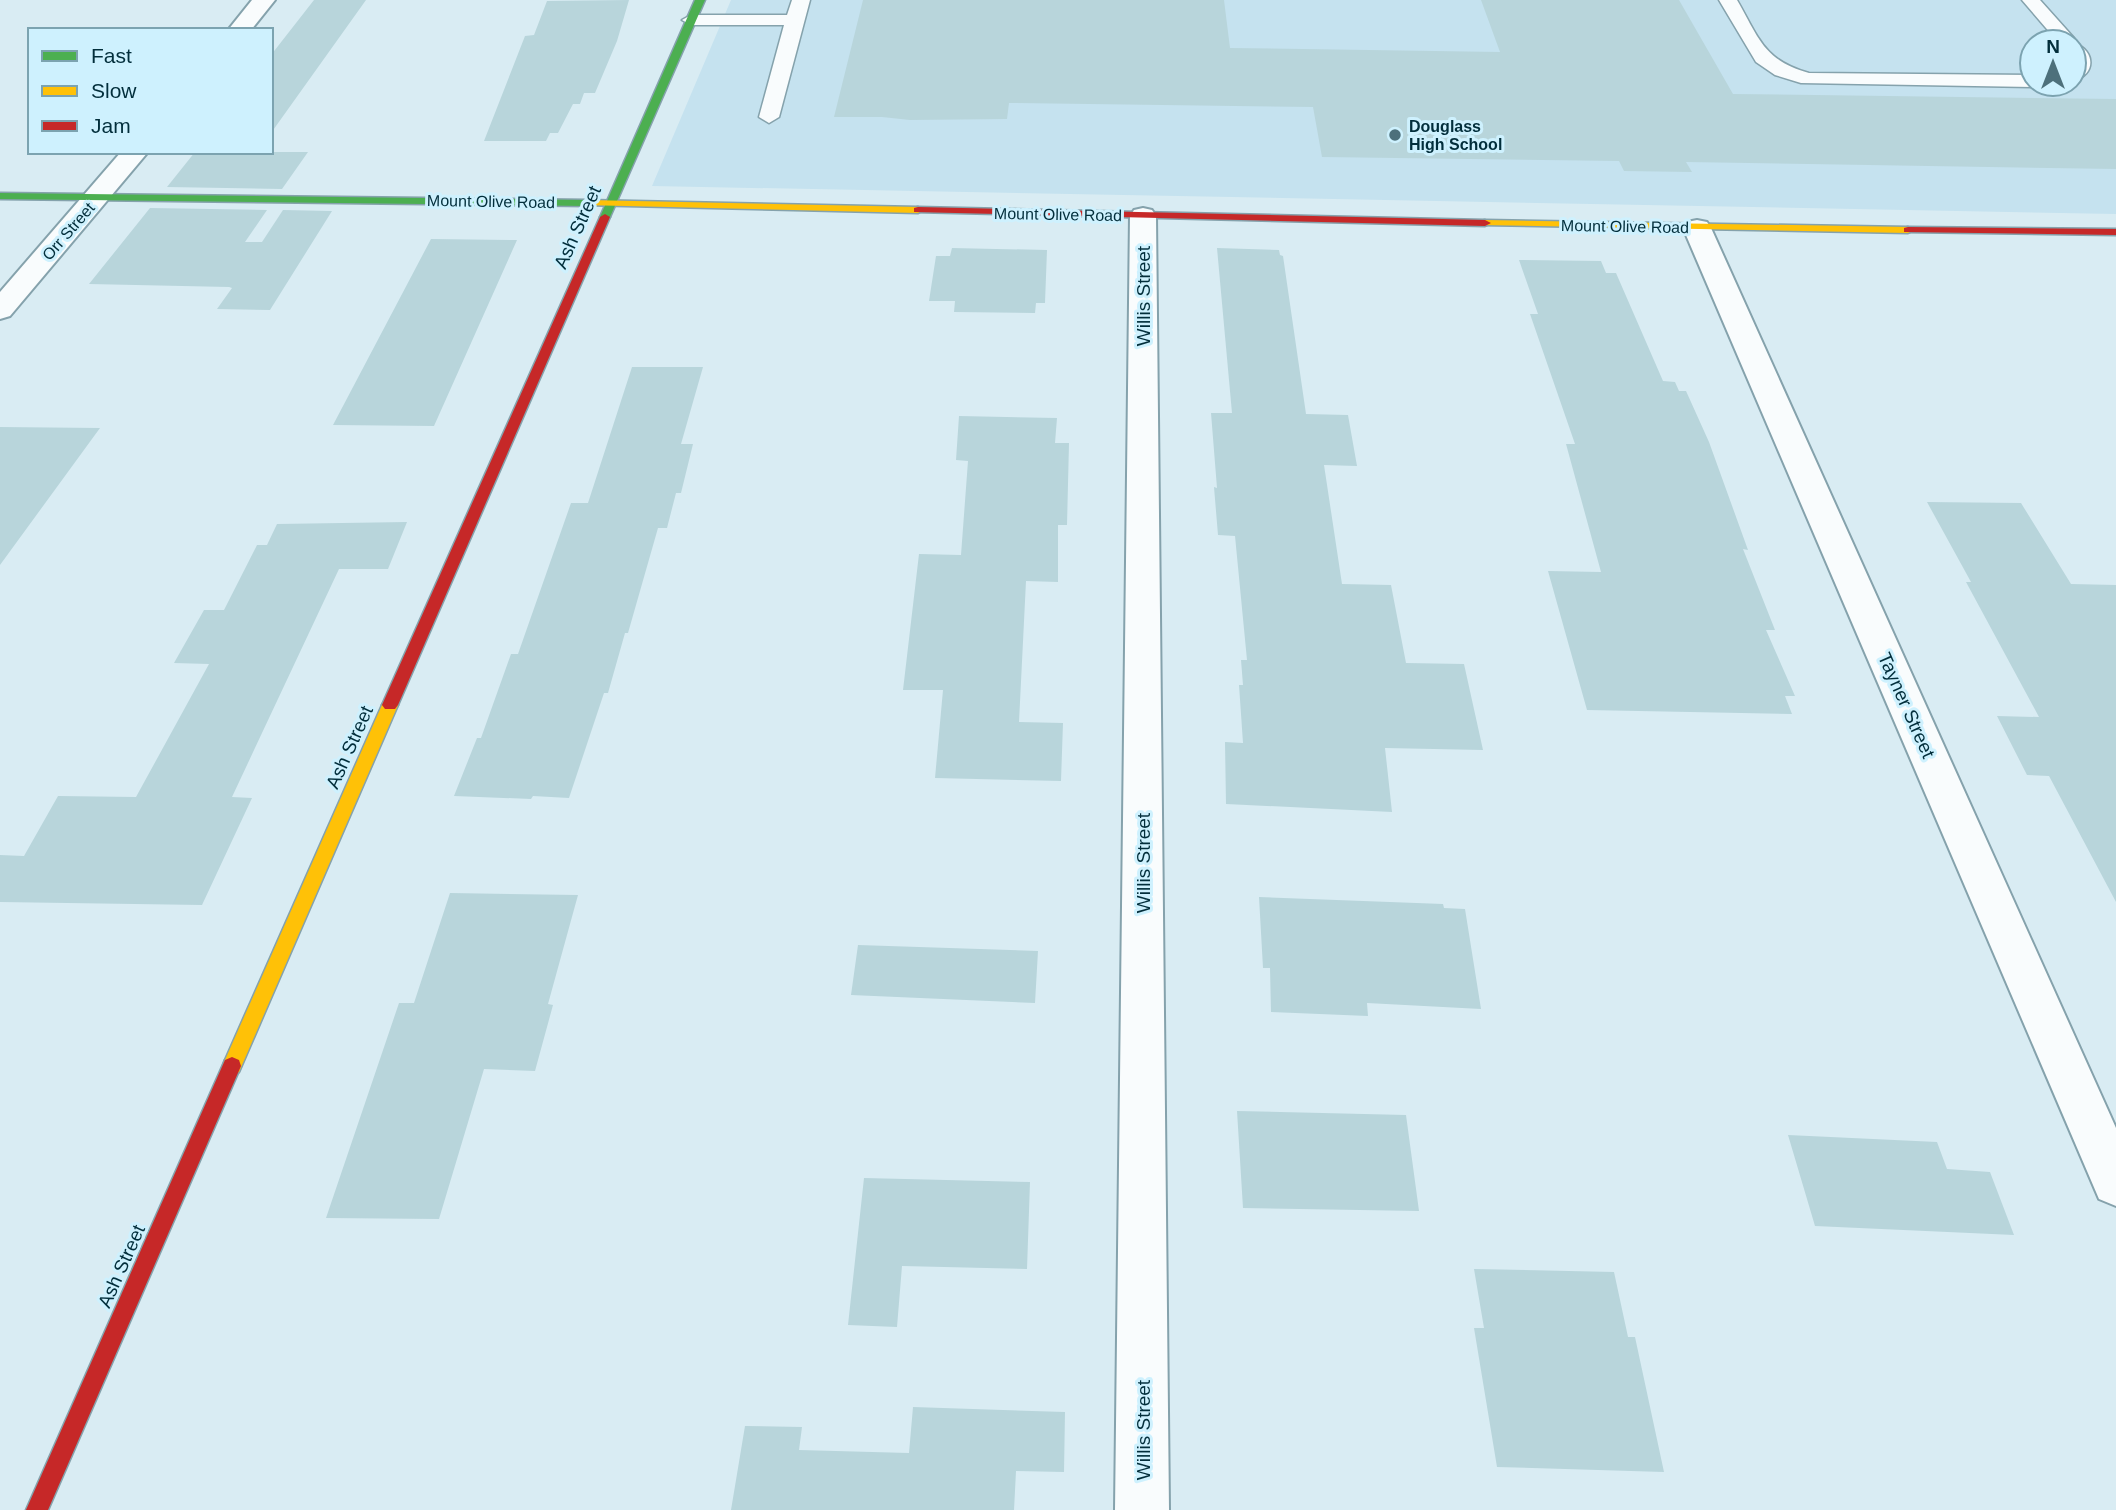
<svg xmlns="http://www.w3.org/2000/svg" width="2116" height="1510" font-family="Arial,sans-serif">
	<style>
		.built { fill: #c5e2ef; fill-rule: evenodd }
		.building { fill: #b8d5db }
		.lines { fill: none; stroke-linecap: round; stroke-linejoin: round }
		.lane-casing { stroke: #85a2ac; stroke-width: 3 }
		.street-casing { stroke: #85a2ac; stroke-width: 4 }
		.fast-casing { stroke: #85a2ac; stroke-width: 3 }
		.slow-casing { stroke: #85a2ac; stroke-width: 3 }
		.jam-casing { stroke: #85a2ac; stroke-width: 3 }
		.lane { fill: #f9fcfd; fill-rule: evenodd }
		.street { fill: #f9fcfd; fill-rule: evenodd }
		.fast { fill: #4caf50; fill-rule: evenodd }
		.slow { fill: #ffc107; fill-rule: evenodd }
		.jam { fill: #c62828; fill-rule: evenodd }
		.poi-dot { fill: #4d707b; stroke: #cef1fe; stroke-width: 2.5 }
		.labels { text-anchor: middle; stroke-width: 6; stroke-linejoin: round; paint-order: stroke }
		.far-poi-label { font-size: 16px; font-weight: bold; fill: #022e3b; stroke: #cef1fe; text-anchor: start }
		.far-street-label { font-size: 16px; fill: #022e3b; stroke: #cef1fe }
		.street-label { font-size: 19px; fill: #022e3b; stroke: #cef1fe }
	</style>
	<rect width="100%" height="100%" fill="#d9ecf3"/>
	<path class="built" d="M 731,0 L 2116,0 L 2116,214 L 652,186 ZM 2032,42 L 2074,42 L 2074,84 L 2032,84 Z"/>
	<path class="building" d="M 314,0 L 366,0 L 271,133 L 271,55 Z
		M 629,0 L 617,41 L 595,93 L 584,93 L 580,104 L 573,104 L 558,133 L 550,133 L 546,141 L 484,141 L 525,36 L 534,35 L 547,1 Z
		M 863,0 L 1224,0 L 1230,48 L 1500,52 L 1481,0 L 1679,0 L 1733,94 L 2116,99 L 2116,169 L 1686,162 L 1692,172 L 1624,171 L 1619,161 L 1322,157 L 1313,107 L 1009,103 L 1007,119 L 910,120 L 882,117 L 834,117 Z
		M 195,152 L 308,152 L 282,189 L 167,187 Z
		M 150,208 L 267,210 L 245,242 L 262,242 L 283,210 L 332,211 L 270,310 L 217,309 L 232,288 L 229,287 L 89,284 Z
		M 431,239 L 517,240 L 434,426 L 333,425 Z
		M 952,248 L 1047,250 L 1045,303 L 1036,303 L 1035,313 L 954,312 L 955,301 L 929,301 L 936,256 L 950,256 Z
		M 1217,248 L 1279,250 L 1280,255 L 1283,256 L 1306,414 L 1348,415 L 1357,466 L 1324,465 L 1342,584 L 1391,585 L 1406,663 L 1464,664 L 1483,750 L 1385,748 L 1392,812 L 1226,804 L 1225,742 L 1243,743 L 1239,685 L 1243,685 L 1241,660 L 1247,660 L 1235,536 L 1218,535 L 1214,487 L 1217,488 L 1211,413 L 1232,413 Z
		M 1519,260 L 1601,261 L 1606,273 L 1616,273 L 1663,381 L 1675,382 L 1679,391 L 1686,391 L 1709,442 L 1748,550 L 1743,549 L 1775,630 L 1766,630 L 1795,696 L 1785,696 L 1792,714 L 1587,710 L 1548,571 L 1601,572 L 1566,444 L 1575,444 L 1530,314 L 1538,314 Z
		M 632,367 L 703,367 L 681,444 L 693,444 L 681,493 L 676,493 L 667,528 L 658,528 L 628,633 L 625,633 L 608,693 L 604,693 L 569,798 L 533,796 L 531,799 L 454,796 L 477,738 L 481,738 L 511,654 L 518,654 L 571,503 L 588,503 Z
		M 959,416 L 1057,418 L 1055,443 L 1069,443 L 1067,525 L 1058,525 L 1058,582 L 1026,581 L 1019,722 L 1063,723 L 1061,781 L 935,778 L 943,690 L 903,690 L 919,554 L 961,555 L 968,461 L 956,460 Z
		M 0,427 L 100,428 L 0,565 Z
		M 1927,502 L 2021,503 L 2071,584 L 2116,585 L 2116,902 L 2049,776 L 2027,775 L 1997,716 L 2039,717 L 1966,582 L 1971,582 Z
		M 407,522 L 388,569 L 339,569 L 232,797 L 252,798 L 202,905 L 0,902 L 0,855 L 24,856 L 58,796 L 136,797 L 209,664 L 174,663 L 204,610 L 224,610 L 257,545 L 267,545 L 277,524 Z
		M 450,893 L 578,895 L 548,1004 L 553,1005 L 535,1071 L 484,1069 L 439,1219 L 326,1218 L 399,1003 L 414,1003 Z
		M 1259,897 L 1443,904 L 1444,908 L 1465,909 L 1481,1009 L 1367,1003 L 1368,1016 L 1271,1012 L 1270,968 L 1263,968 Z
		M 858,945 L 1038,951 L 1035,1003 L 851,995 Z
		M 1237,1111 L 1406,1115 L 1419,1211 L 1243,1208 Z
		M 1788,1135 L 1937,1142 L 1947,1169 L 1990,1172 L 2014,1235 L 1815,1226 Z
		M 864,1178 L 1030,1182 L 1027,1269 L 902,1266 L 897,1327 L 848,1325 Z
		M 1474,1269 L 1614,1272 L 1628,1337 L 1635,1337 L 1664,1472 L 1497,1467 L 1474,1328 L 1484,1328 Z
		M 913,1407 L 1065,1412 L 1064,1472 L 1016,1471 L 1014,1510 L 731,1510 L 745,1426 L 802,1427 L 799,1450 L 909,1453 Z"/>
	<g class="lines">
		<defs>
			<path id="lane" d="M 792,0 L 810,0 L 779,117 L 769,123 L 759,117 L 784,25 L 691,25 L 682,20 L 691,15 L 787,15 Z
				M 1719,0 L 1737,0 C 1759,38 1763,60 1809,73 L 2032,75 L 2032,84 L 2039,84 L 2032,87 L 1801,83 L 1775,75 L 1756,62 Z
				M 2022,0 L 2040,0 L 2074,38 L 2076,44 C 2095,51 2096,75 2074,80 L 2074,42 L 2058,42 Z"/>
			<path id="street" d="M 252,0 L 275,0 L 251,30 L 228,30 Z
				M 121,152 L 148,152 L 10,316 L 0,319 L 0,292 Z
				M 1143,208 L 1152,210 L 1156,216 L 1169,1510 L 1115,1510 L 1130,216 L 1134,210 Z
				M 1697,220 L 1707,222 L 1711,228 L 2116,1128 L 2116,1206 L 2099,1199 L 1683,228 L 1687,222 Z"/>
			<path id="fast" d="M 695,0 L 705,0 L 610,217 L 601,219 L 600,217 Z
				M 0,193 L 587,200 L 592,203 L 587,206 L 0,199 Z"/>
			<path id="slow" d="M 587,200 L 918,207 L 923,210 L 918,213 L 583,205 L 583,201 Z
				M 1485,220 L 1908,227 L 1914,230 L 1908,233 L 1481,225 L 1481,221 Z
				M 390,699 L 395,701 L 398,705 L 239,1072 L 232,1075 L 225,1072 L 223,1066 L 225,1060 L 382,705 L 385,701 Z"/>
			<path id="jam" d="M 918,207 L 1485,220 L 1491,223 L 1485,226 L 914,212 L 914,208 Z
				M 605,214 L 610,217 L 398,705 L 395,709 L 385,709 L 382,705 L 600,217 Z
				M 1908,227 L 2116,229 L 2116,235 L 1904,232 L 1904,228 Z
				M 232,1057 L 239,1060 L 241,1066 L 48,1510 L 26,1510 L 225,1060 Z"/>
		</defs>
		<use href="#lane" class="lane-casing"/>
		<use href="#street" class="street-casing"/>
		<use href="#fast" class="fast-casing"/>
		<use href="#slow" class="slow-casing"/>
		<use href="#jam" class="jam-casing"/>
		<use href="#lane" class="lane"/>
		<use href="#street" class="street"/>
		<use href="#fast" class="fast"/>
		<use href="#slow" class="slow"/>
		<use href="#jam" class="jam"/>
	</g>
	<circle class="poi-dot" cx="1395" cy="135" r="7"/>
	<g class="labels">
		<g class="far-poi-label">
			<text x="1409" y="132">Douglass<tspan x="1409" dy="18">High School</tspan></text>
		</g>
		<g class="far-street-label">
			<text transform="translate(491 201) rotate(1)" y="6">Mount Olive Road</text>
			<text transform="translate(1058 214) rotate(1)" y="6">Mount Olive Road</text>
			<text transform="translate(1625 226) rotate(1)" y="6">Mount Olive Road</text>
			<text transform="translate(68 231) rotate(-49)" y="6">Orr Street</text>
		</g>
		<g class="street-label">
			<text transform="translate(577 227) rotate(-66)" y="7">Ash Street</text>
			<text transform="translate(1143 296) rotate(-90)" y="7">Willis Street</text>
			<text transform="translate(1907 705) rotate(66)" y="7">Tayner Street</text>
			<text transform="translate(349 747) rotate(-66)" y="7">Ash Street</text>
			<text transform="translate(1143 863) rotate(-90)" y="7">Willis Street</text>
			<text transform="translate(121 1266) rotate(-66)" y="7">Ash Street</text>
			<text transform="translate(1143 1430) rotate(-90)" y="7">Willis Street</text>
		</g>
	</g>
	<rect x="28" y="28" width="245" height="126" fill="#cef1fe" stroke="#7ca3b0" stroke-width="2"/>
	<rect x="42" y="51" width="35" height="10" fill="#4caf50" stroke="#7ca3b0" stroke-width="2"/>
	<text x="91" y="63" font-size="21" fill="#022e3b">Fast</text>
	<rect x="42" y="86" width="35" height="10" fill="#ffc107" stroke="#7ca3b0" stroke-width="2"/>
	<text x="91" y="98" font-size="21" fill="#022e3b">Slow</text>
	<rect x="42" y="121" width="35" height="10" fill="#c62828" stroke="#7ca3b0" stroke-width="2"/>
	<text x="91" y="133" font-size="21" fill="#022e3b">Jam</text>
	<g transform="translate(2053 63)"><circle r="33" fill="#cef1fe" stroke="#7ca3b0" stroke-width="2"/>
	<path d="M0-5L12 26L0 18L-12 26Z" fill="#4d707b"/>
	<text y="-10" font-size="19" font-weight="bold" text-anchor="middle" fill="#022e3b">N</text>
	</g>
</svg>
